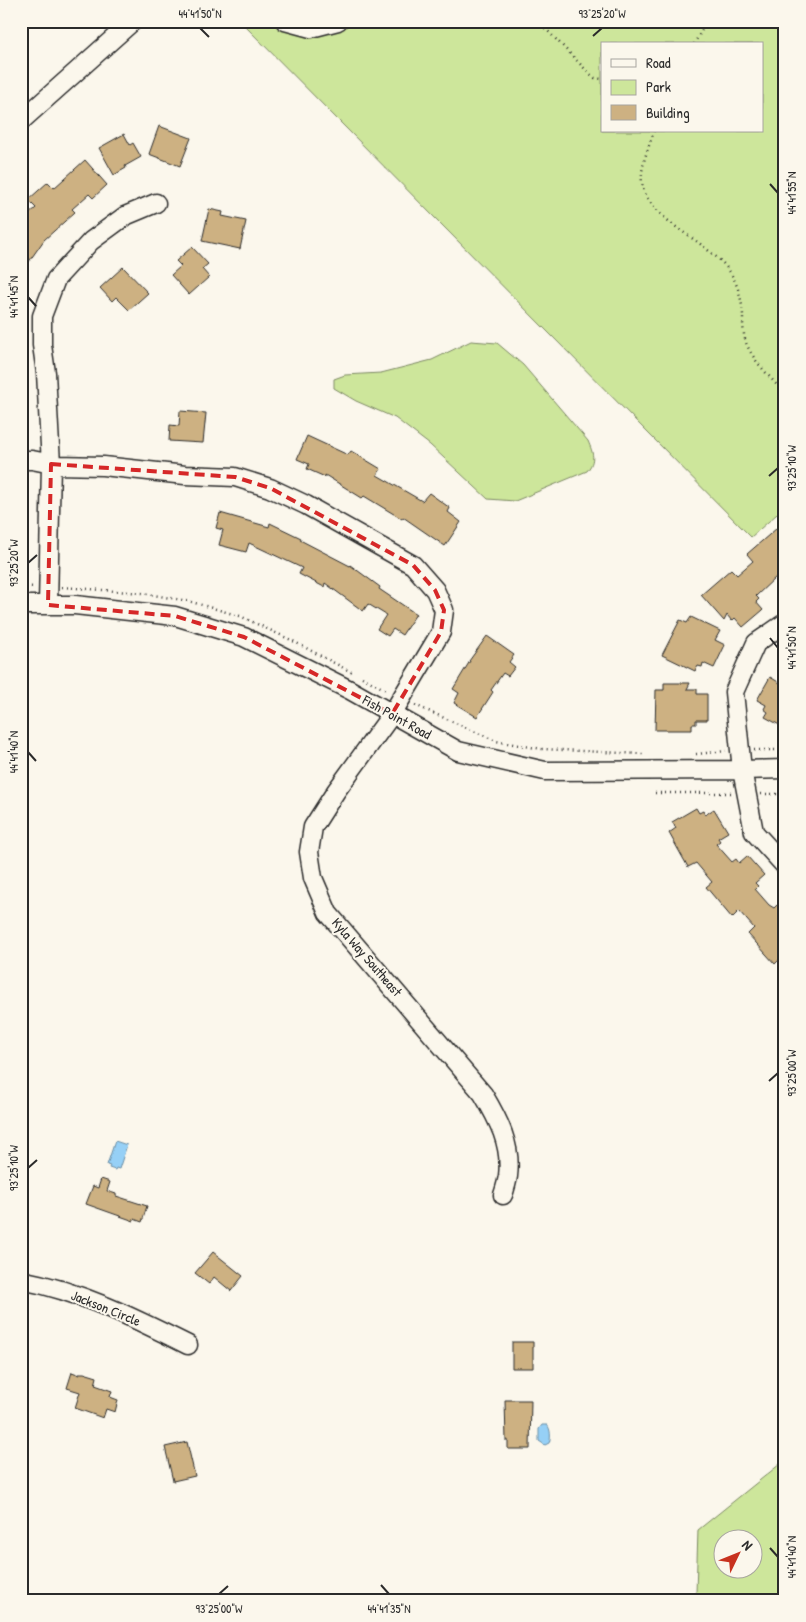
<svg xmlns="http://www.w3.org/2000/svg" width="806" height="1622" font-family="'Patrick Hand',sans-serif">
	<style>
		.green { fill: #cde69b; stroke: #7c8863; fill-rule: evenodd }
		.water { fill: #96d0f6; stroke: #6b8ea5 }
		.building { fill: #cdb182; stroke: #2b2b2b }
		.lines { fill: none; stroke-linecap: round; stroke-linejoin: round }
		.minor-casing { stroke: #2b2b2b; stroke-width: 21 }
		.path { stroke: #2b2b2b; stroke-width: 2.5; stroke-dasharray: 1 4; stroke-linecap: butt }
		.minor { stroke: #fbf7ec; stroke-width: 18 }
		.marked { fill: none; stroke: #d62828; stroke-width: 4; stroke-dasharray: 10 6; stroke-linejoin: round }
		.ticks { fill: none; stroke: #2b2b2b; stroke-width: 2 }
		.labels { text-anchor: middle; stroke-width: 4; stroke-linejoin: round; paint-order: stroke }
		.street-label { font-size: 14px; fill: #2b2b2b; stroke: #fbf7ec }
		.neatline { fill: none; stroke: #2b2b2b; stroke-width: 2 }
		.ticks-label { font-size: 12px; text-anchor: middle; fill: #2b2b2b }
	</style>
	<rect width="100%" height="100%" fill="#fbf7ec"/>
	<filter id="ink" filterUnits="userSpaceOnUse"><feTurbulence type="fractalNoise" baseFrequency=".02" numOctaves="2"/><feDisplacementMap in="SourceGraphic" scale="10" xChannelSelector="R" yChannelSelector="G"/><feConvolveMatrix kernelMatrix="1 2 1 2 8 2 1 2 1" color-interpolation-filters="sRGB"/></filter>
	<g filter="url(#ink)">
		<path class="green" d="M 240,21 L 785,21 L 785,507 L 751,537 ZM 602,44 L 762,44 L 762,131 L 602,131 Z
			M 471,341 L 497,343 L 523,365 L 588,441 C 593,453 596,460 587,471 L 515,501 L 488,499 L 430,445 L 395,418 L 356,401 L 334,388 L 334,379 L 345,375 L 381,373 L 432,360 Z
			M 785,1460 L 785,1601 L 687,1601 L 696,1593 L 698,1530 ZM 724,1540 L 754,1540 L 754,1570 L 724,1570 Z"/>
		<path class="water" d="M 115,1141 L 127,1145 L 119,1169 L 116,1168 L 115,1170 L 109,1168 L 110,1166 L 107,1165 Z
			M 542,1425 L 547,1425 C 551,1429 551,1438 549,1443 L 545,1445 L 539,1441 L 539,1429 Z"/>
		<path class="building" d="M 159,126 L 191,138 L 180,166 L 149,154 Z
			M 124,134 L 130,145 L 133,143 L 141,157 L 125,166 L 126,168 L 114,175 L 99,148 Z
			M 85,160 L 107,185 L 93,198 L 89,194 L 72,209 L 75,212 L 44,240 L 21,273 L 21,221 L 36,208 L 28,200 L 48,182 L 54,188 Z
			M 209,209 L 223,212 L 222,216 L 246,221 L 240,249 L 202,241 Z
			M 192,247 L 208,264 L 202,269 L 209,277 L 189,295 L 171,275 L 181,266 L 176,261 Z
			M 123,267 L 148,293 L 129,310 L 116,297 L 112,301 L 100,288 Z
			M 180,411 L 206,413 L 203,443 L 169,441 L 170,425 L 179,426 Z
			M 307,436 L 348,455 L 351,451 L 381,469 L 377,475 L 422,501 L 429,493 L 450,508 L 448,512 L 461,522 L 445,546 L 403,517 L 402,519 L 364,496 L 362,498 L 325,475 L 325,477 L 307,469 L 309,464 L 297,459 Z
			M 220,513 L 269,527 L 270,523 L 301,538 L 300,540 L 350,566 L 350,565 L 380,587 L 379,589 L 416,614 L 402,635 L 393,629 L 388,636 L 377,629 L 386,615 L 368,604 L 363,611 L 325,583 L 324,587 L 299,574 L 302,568 L 249,543 L 246,552 L 219,545 L 223,530 L 216,528 Z
			M 777,528 L 785,536 L 785,574 L 779,580 L 776,577 L 756,596 L 759,599 L 756,602 L 763,610 L 743,627 L 735,618 L 732,621 L 727,615 L 724,621 L 701,595 L 731,569 L 737,575 L 753,561 L 747,554 Z
			M 691,617 L 720,631 L 715,640 L 725,645 L 714,668 L 703,663 L 702,667 L 698,666 L 695,671 L 662,655 L 680,620 L 687,623 Z
			M 487,636 L 514,655 L 509,662 L 515,667 L 508,676 L 503,673 L 491,690 L 493,692 L 477,717 L 454,703 L 459,693 L 453,689 L 470,661 L 469,661 Z
			M 770,677 L 785,686 L 785,728 L 765,717 L 768,712 L 764,709 L 766,705 L 757,700 Z
			M 664,683 L 690,683 L 687,689 L 697,689 L 697,694 L 707,694 L 707,720 L 696,720 L 696,724 L 692,724 L 692,730 L 655,730 L 656,690 L 664,690 Z
			M 696,808 L 699,813 L 703,811 L 705,815 L 714,809 L 728,832 L 718,838 L 720,841 L 716,844 L 732,862 L 736,859 L 739,863 L 747,856 L 764,875 L 755,883 L 758,886 L 755,889 L 769,905 L 774,908 L 777,905 L 785,913 L 785,954 L 775,964 L 748,934 L 754,928 L 739,911 L 732,918 L 706,887 L 712,882 L 696,863 L 688,867 L 669,833 L 676,828 L 672,822 Z
			M 101,1179 L 110,1182 L 107,1191 L 116,1194 L 116,1196 L 147,1206 L 142,1222 L 134,1219 L 134,1221 L 86,1204 L 93,1186 L 98,1188 Z
			M 213,1252 L 243,1276 L 231,1291 L 214,1277 L 209,1284 L 195,1273 Z
			M 512,1342 L 533,1342 L 533,1368 L 512,1368 Z
			M 72,1372 L 80,1375 L 80,1373 L 84,1373 L 97,1377 L 95,1385 L 112,1391 L 110,1397 L 118,1400 L 115,1412 L 106,1409 L 103,1418 L 75,1408 L 80,1392 L 67,1388 Z
			M 505,1400 L 531,1400 L 530,1449 L 508,1449 L 508,1441 L 506,1441 Z
			M 187,1442 L 195,1476 L 173,1481 L 165,1447 Z"/>
		<g class="lines">
			<defs>
				<path id="minor" d="M 285,21 L 311,28 L 338,21
					M 21,121 L 133,21
					M 21,460 L 32,460 L 57,465 L 103,466 L 185,475 L 235,477 L 270,488 L 306,505 L 413,565 L 435,590 L 444,610 L 441,632 L 392,714 L 336,791 L 313,827 L 309,852 L 313,878 L 328,913 L 483,1094 C 498,1119 512,1145 508,1176 C 507,1182 505,1189 503,1195
					M 21,605 L 75,605 L 175,616 L 244,637 L 350,690 L 458,751 L 545,771 L 742,770 L 785,769
					M 48,605 L 51,464 L 46,373 L 42,345 L 42,316 L 56,279 L 91,241 L 125,216 L 156,203
					M 785,623 L 756,643 L 734,692 L 742,770 L 754,832 L 785,866
					M 21,1280 C 80,1291 134,1318 188,1345"/>
			</defs>
			<use href="#minor" class="minor-casing"/>
			<path class="path" d="M 538,21 L 590,74 L 595,78 L 602,79
				M 694,44 L 707,21
				M 654,131 C 649,147 640,166 642,183 C 646,209 679,229 699,243 C 710,252 722,260 730,272 C 738,285 742,300 743,315 C 743,325 743,336 747,345 C 754,362 773,380 785,394
				M 21,586 L 34,587
				M 62,587 L 142,593 L 188,601 L 240,616 L 291,640 L 355,674
				M 362,677 L 388,691
				M 415,705 L 496,741 L 542,749 L 644,754
				M 754,750 L 785,750
				M 696,754 L 726,751
				M 655,793 L 731,793
				M 761,794 L 785,794"/>
			<use href="#minor" class="minor"/>
		</g>
	</g>
	<path class="marked" d="M 51,464 L 235,477 L 270,488 L 413,565 L 435,590 L 444,610 L 441,632 L 392,714 L 244,637 L 175,616 L 48,605 Z"/>
	<path class="ticks" d="M 200,28 L 209,37M 593,36 L 602,28M 770,184 L 778,193M 28,297 L 36,306M 769,476 L 778,468M 28,563 L 37,555M 770,638 L 778,648M 28,752 L 36,761M 769,1081 L 778,1073M 28,1168 L 37,1160M 770,1548 L 778,1557M 381,1585 L 389,1594M 219,1594 L 228,1586"/>
	<g class="labels">
		<g class="street-label">
			<text transform="translate(397 717) rotate(29)" y="5">Fish Point Road</text>
			<text transform="translate(367 957) rotate(49)" y="5">Kyla Way Southeast</text>
			<text transform="translate(106 1308) rotate(22)" y="5">Jackson Circle</text>
		</g>
	</g>
	<rect width="806" height="1622" fill="none" stroke="#fbf7ec" stroke-width="55"/>
	<rect x="601" y="42" width="162" height="90" fill="#fbf7ec" stroke="#a8a59f"/>
	<rect x="611" y="59" width="25" height="8" fill="#fbf7ec" stroke="#a8a59f"/>
	<text x="646" y="68" font-size="15" fill="#2b2b2b">Road</text>
	<rect x="611" y="80" width="25" height="15" fill="#cde69b" stroke="#a8a59f"/>
	<text x="646" y="92" font-size="15" fill="#2b2b2b">Park</text>
	<rect x="611" y="105" width="25" height="15" fill="#cdb182" stroke="#a8a59f"/>
	<text x="646" y="118" font-size="15" fill="#2b2b2b">Building</text>
	<g transform="translate(738 1554) rotate(47)"><circle r="24" fill="#fbf7ec" stroke="#a8a59f"/>
	<path d="M0-4L9 19L0 12L-9 19Z" fill="#c8321e"/>
	<text y="-8" font-size="14" font-weight="bold" text-anchor="middle" fill="#2b2b2b">N</text>
	</g>
	<rect x="28" y="28" width="750" height="1566" class="neatline"/>
	<g class="ticks-label">
		<text x="200" y="18">44°41'50"N</text>
		<text x="602" y="18">93°25'20"W</text>
		<text transform="translate(792 193) rotate(-90)" y="4">44°41'55"N</text>
		<text transform="translate(14 297) rotate(-90)" y="4">44°41'45"N</text>
		<text transform="translate(792 468) rotate(-90)" y="4">93°25'10"W</text>
		<text transform="translate(14 563) rotate(-90)" y="4">93°25'20"W</text>
		<text transform="translate(792 648) rotate(-90)" y="4">44°41'50"N</text>
		<text transform="translate(14 752) rotate(-90)" y="4">44°41'40"N</text>
		<text transform="translate(792 1073) rotate(-90)" y="4">93°25'00"W</text>
		<text transform="translate(14 1168) rotate(-90)" y="4">93°25'10"W</text>
		<text transform="translate(792 1557) rotate(-90)" y="4">44°41'40"N</text>
		<text x="219" y="1613">93°25'00"W</text>
		<text x="389" y="1613">44°41'35"N</text>
	</g>
</svg>
